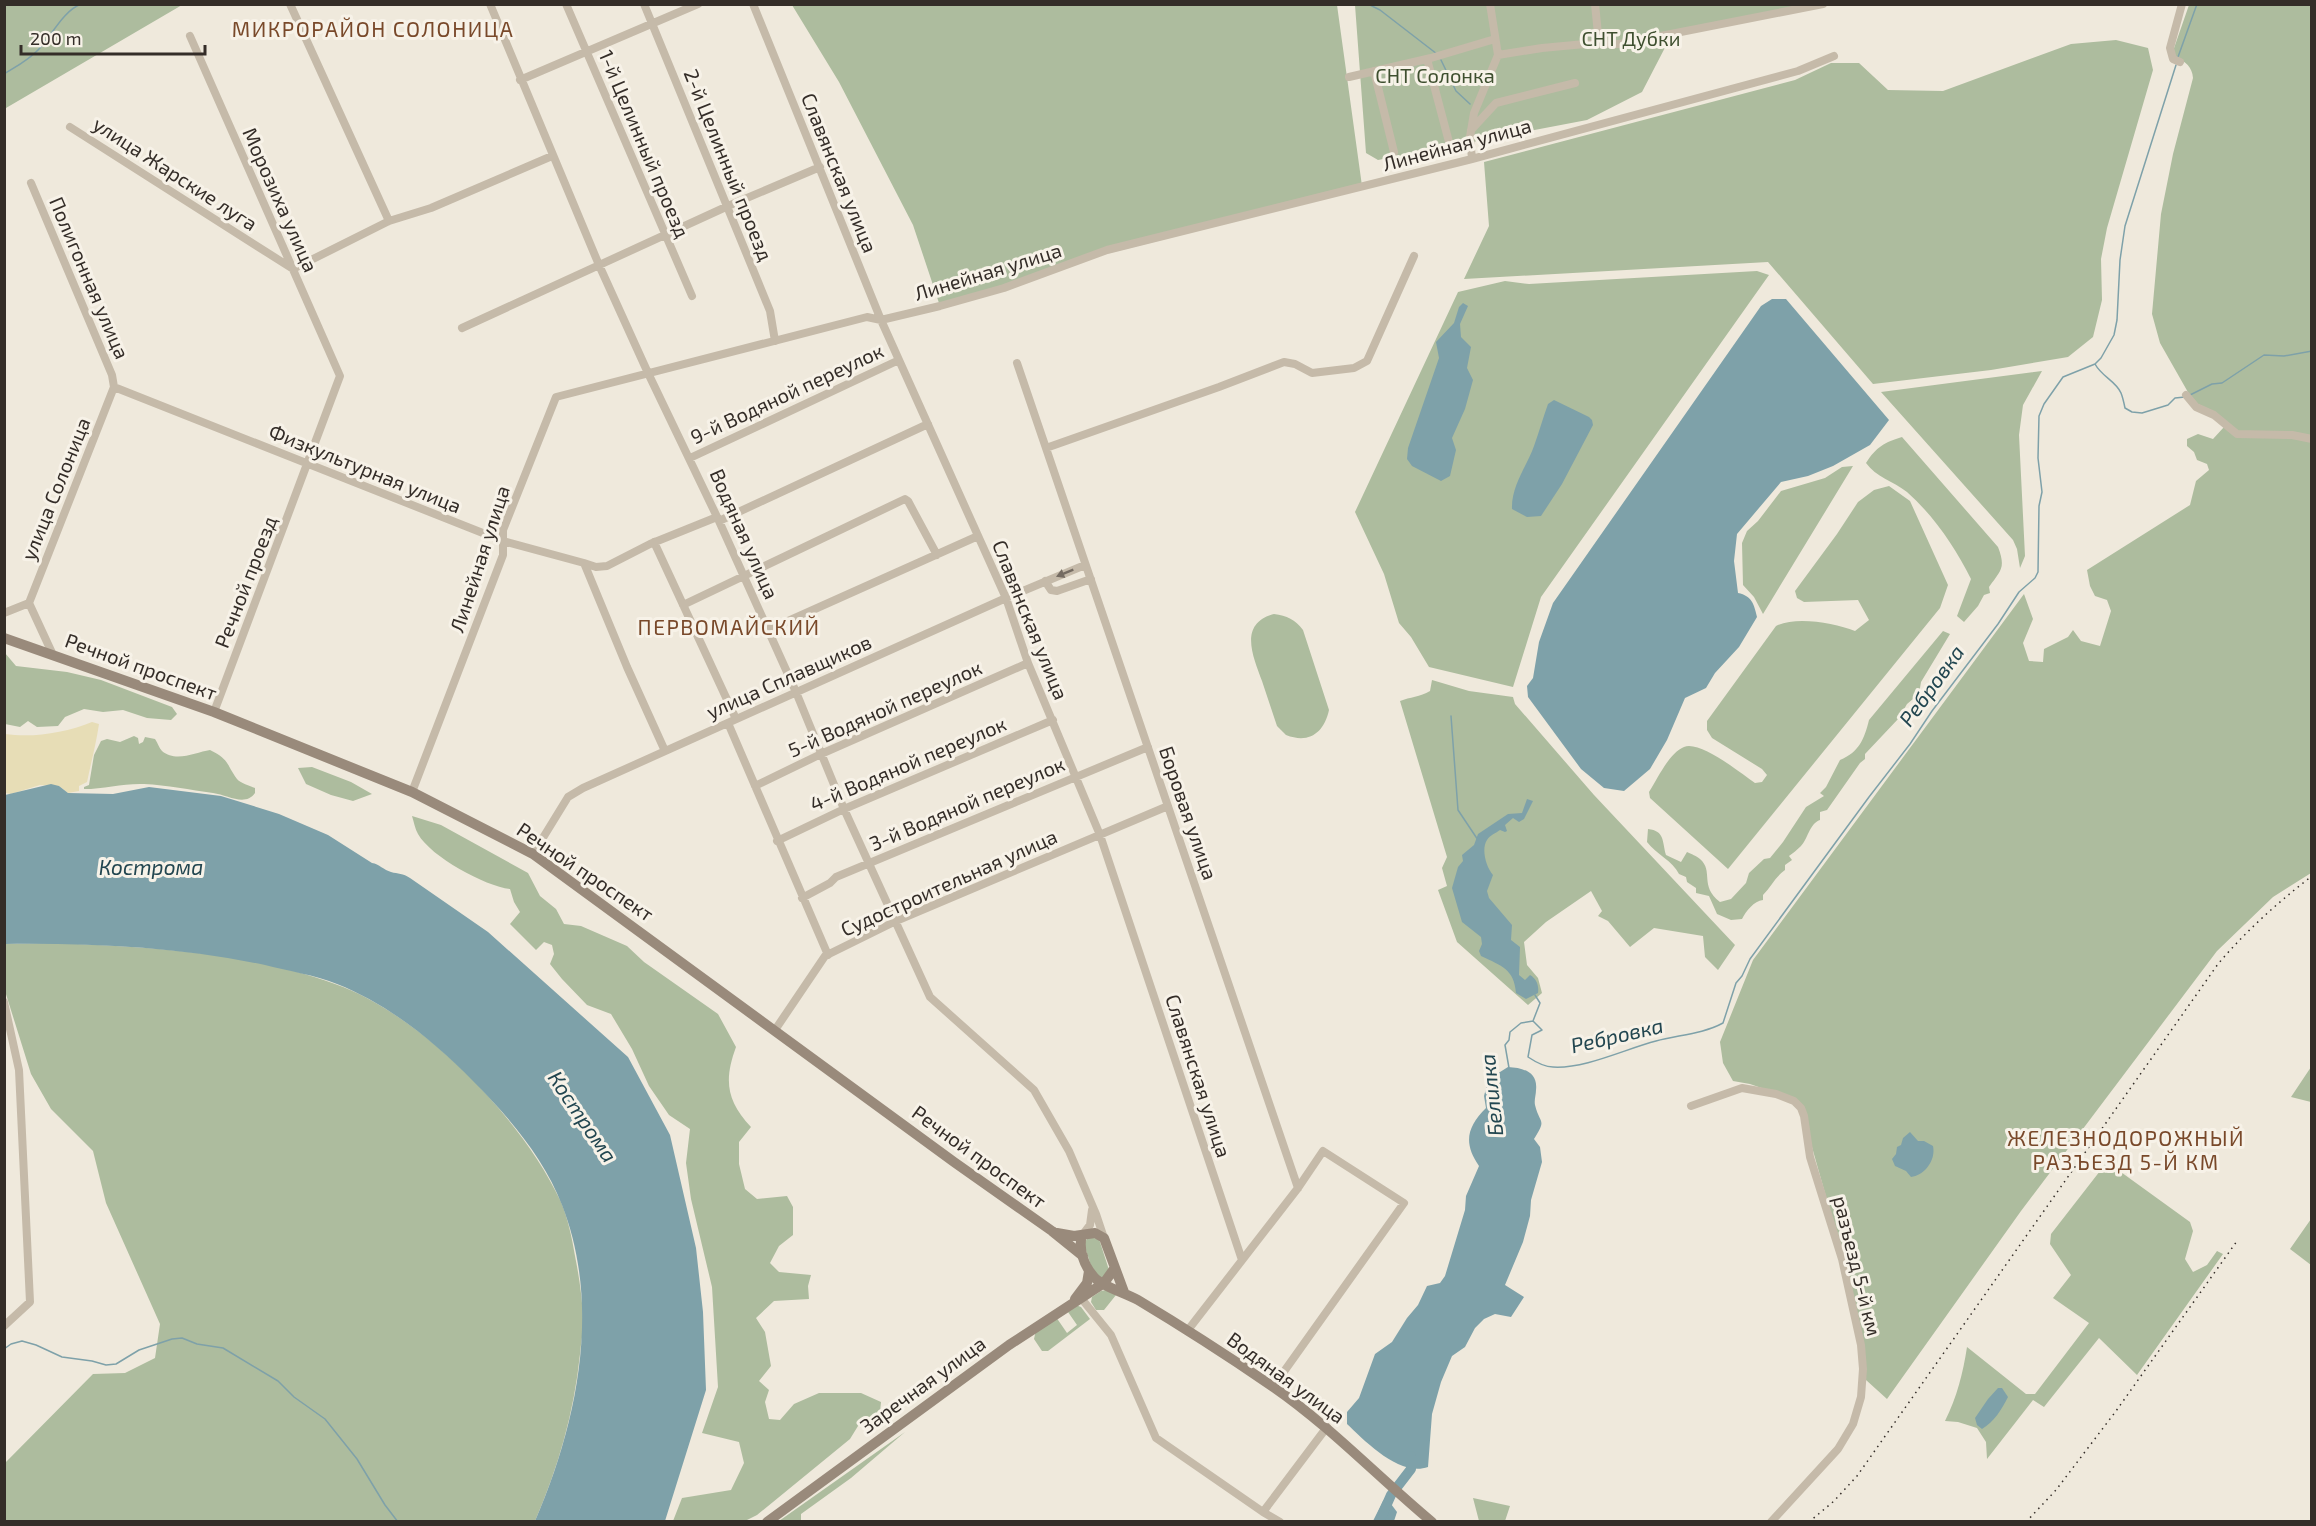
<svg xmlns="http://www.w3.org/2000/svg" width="2316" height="1526" font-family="'Exo 2',sans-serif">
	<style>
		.green { fill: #adbc9e }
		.sand { fill: #e7ddb6 }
		.water { fill: #7ea1a9 }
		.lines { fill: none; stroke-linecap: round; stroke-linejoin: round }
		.stream { stroke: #7ea1a9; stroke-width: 1.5 }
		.river { stroke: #7ea1a9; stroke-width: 10 }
		.street { stroke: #c5baa9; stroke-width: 8 }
		.secondary { stroke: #998a7b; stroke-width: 10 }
		.rail { stroke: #342d28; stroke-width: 1.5; stroke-dasharray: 1.5 4.5; stroke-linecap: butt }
		.oneway { fill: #756c62 }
		.labels { text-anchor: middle; stroke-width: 6; stroke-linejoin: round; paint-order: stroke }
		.park-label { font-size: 20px; fill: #3e4f2f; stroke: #f7f2e8 }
		.street-label { font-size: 20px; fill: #342d28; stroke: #f7f2e8 }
		.neighbourhood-label { font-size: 21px; letter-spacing: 1.5px; fill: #79492a; stroke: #f7f2e8 }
		.water-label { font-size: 21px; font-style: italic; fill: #224650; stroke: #f7f2e8 }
	</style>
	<rect width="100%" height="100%" fill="#efe9dc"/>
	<path class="green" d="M 4,5 L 5,4 L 182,5 L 6,108 Z
		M 792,5 L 1337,5 L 1362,186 L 1107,250 L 940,306 L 913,225 L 839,82 Z
		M 1355,5 L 1823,5 L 1671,36 L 1642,92 L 1587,120 L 1378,160 L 1366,153 Z
		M 2189,5 L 2311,5 L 2311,873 L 2273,897 L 2217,951 L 2021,1211 L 1887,1399 L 1866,1380 L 1852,1289 L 1799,1101 L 1750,1084 L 1733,1081 L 1723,1063 L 1720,1042 L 1753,960 L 2024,594 L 2033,619 L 2023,643 L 2029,661 L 2043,662 L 2044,649 L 2068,637 L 2073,630 L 2081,641 L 2100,646 L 2111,611 L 2107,600 L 2095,596 L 2090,586 L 2087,570 L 2190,505 L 2196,481 L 2209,470 L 2207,464 L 2197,460 L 2194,452 L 2187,446 L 2187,439 L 2198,434 L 2213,439 L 2224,427 L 2215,412 L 2198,404 L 2189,394 L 2160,343 L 2152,314 L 2161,214 L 2173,154 L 2193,78 C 2192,67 2186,61 2175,58 L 2173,51 Z
		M 2116,40 L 2148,48 L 2153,70 L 2107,228 L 2101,259 L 2102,300 L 2093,337 L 2068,357 L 1991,370 L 1873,384 L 1768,262 L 1464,279 L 1489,226 L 1484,162 L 1795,80 L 1831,63 L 1859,63 L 1888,90 L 1943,91 L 2071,44 Z
		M 1757,271 L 1769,275 L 1541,597 L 1513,687 L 1429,667 L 1411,637 L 1399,623 L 1384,574 L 1355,512 L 1458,292 L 1505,281 L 1529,284 Z
		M 2042,371 L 2023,405 L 2019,435 L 2025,556 L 2020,568 L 2017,549 L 2013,540 L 1881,392 Z
		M 1902,437 L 1998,547 C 2006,568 2001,570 1989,587 L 1990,593 L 1984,595 L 1978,606 L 1964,622 L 1957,616 L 1971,579 C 1955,547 1934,516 1907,492 C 1893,481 1876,477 1866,463 C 1876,447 1885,442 1902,437 Z
		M 1853,466 L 1763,614 L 1754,597 L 1743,585 L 1742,543 L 1747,531 L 1758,521 L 1781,491 L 1825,478 L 1842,467 Z
		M 1889,486 L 1910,501 L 1948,585 L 1940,608 L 1728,869 L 1650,798 L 1649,792 C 1658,778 1669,753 1684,747 C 1700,740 1742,774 1755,783 L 1762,782 L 1767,775 L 1762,769 L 1712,738 L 1707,730 L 1707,721 L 1776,626 C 1796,616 1834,623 1855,631 L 1869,620 L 1858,600 L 1804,602 L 1797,598 L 1795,591 L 1837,534 L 1858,502 L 1874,490 Z
		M 1274,614 C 1287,616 1295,619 1303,630 L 1329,710 C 1324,733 1309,744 1286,735 L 1277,726 C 1272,711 1267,696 1262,681 C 1253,656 1238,624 1274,614 Z
		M 1943,631 L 1950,634 L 1921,682 L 1919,694 L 1907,704 L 1899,718 L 1865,754 L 1865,759 L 1860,763 L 1827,810 L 1820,812 L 1820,820 C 1809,824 1808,839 1801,846 C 1797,850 1793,853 1789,856 L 1792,860 L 1785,865 L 1785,870 C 1775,877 1771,887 1763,895 L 1763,900 C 1754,901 1746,911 1742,919 L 1731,920 L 1717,914 L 1709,896 L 1696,893 L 1696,888 L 1687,882 L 1686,877 L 1679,874 C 1673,861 1656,854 1647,842 L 1648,829 C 1665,831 1662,841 1666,855 L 1681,862 L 1687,852 C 1691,854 1697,856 1700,859 C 1714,871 1699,886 1720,902 L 1731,899 L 1746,883 L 1749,873 L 1764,859 L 1770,858 L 1783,842 L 1806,807 L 1824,796 L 1820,793 L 1826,787 L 1840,760 C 1859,752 1864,740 1869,720 Z
		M 5,653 L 16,666 L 67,672 L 101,680 L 172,707 L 177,714 L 171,720 L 147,718 L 123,710 L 103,712 L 84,709 L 65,717 L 58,726 L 37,727 L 28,721 L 20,727 L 5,724 Z
		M 1432,680 L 1469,691 L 1513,697 L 1515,704 L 1594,795 L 1735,945 L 1718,970 L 1705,957 L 1703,936 L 1654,928 L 1630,947 L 1608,921 L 1598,916 L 1602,911 L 1591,891 L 1546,922 L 1524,942 L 1527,965 L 1538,978 L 1542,993 L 1528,1005 L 1457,942 L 1438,890 L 1447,886 L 1442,868 L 1447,857 L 1400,701 C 1410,697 1420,697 1430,691 Z
		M 134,736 L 138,738 L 139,744 L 143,742 L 145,737 L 155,739 C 158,743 159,748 162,751 C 176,763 196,752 210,750 C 230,760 226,764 237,779 C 240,783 250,786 255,788 L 255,793 C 245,807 228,795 213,793 C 190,790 167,785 144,784 C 125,783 104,789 84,789 L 84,787 L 89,785 L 94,755 L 101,741 L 107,739 L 120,742 Z
		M 312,767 L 351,782 L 372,794 L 353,801 L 331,795 L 306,784 L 298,768 Z
		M 412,816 L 441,825 L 528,873 L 540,896 L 556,909 L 564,924 L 581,926 L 627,946 L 644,962 L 718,1014 L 736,1047 C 724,1080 726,1100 751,1127 L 739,1142 L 739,1164 L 745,1189 L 757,1199 L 787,1196 L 793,1207 L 793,1235 L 779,1246 L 770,1263 L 779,1272 L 811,1275 L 808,1286 L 809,1299 L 774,1301 L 756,1318 L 765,1332 L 771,1366 L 759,1381 L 769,1390 L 765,1402 L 769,1419 L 780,1420 L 794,1404 L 819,1393 L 861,1393 L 881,1402 L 880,1412 L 858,1426 L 850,1439 L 757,1515 L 745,1521 L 673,1521 L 682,1498 L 731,1490 L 744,1463 L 739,1442 L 702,1433 L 718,1387 L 712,1287 L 691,1199 L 686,1163 L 690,1129 L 669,1115 L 649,1086 L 632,1049 L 611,1014 L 587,1005 L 562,979 L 550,964 L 554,954 L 552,945 L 544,942 L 536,950 L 510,924 L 520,912 L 514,902 L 510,889 C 485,886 431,857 418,834 C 415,829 414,822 412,816 Z
		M 52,943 C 146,947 246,951 335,984 C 384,1001 434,1041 470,1077 C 506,1114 539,1155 561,1202 C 568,1219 572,1238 575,1256 C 579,1276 582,1296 583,1317 C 584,1329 581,1342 580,1354 C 574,1413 558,1468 535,1521 L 5,1521 L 5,1463 L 93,1374 L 125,1373 L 155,1358 L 160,1324 L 106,1203 L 93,1151 L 51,1109 L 31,1074 L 5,991 L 4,944 Z
		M 2311,1067 L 2311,1102 L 2291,1097 Z
		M 2107,1162 L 2190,1222 L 2193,1231 L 2185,1259 L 2193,1272 L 2207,1265 L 2217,1251 L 2223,1254 L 2137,1375 L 2099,1338 L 2044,1407 L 2033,1400 L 1987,1459 L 1986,1442 L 1977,1428 L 1958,1422 L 1945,1421 C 1957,1397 1963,1373 1967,1347 L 2026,1394 L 2035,1394 L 2089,1323 L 2053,1298 L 2071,1275 L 2050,1244 L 2051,1234 Z
		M 2311,1219 L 2311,1265 L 2290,1249 Z
		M 1088,1237 L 1099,1239 L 1109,1270 L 1102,1278 L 1094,1275 L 1084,1244 Z
		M 1106,1290 L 1116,1295 L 1104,1310 L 1096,1310 L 1091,1302 L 1092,1297 L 1101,1291 Z
		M 1076,1305 L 1081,1307 L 1090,1319 L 1048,1351 L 1042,1351 L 1034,1339 L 1036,1330 L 1056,1317 L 1067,1333 L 1077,1325 L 1068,1312 Z
		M 905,1432 L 851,1478 L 801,1514 L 801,1521 L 779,1521 Z
		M 1473,1498 L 1510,1506 L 1505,1521 L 1479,1521 Z"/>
	<path class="sand" d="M 92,722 L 99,724 C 96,744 91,763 87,782 L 79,786 L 79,791 L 68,793 L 59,786 L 40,785 L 11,794 L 5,793 L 5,734 C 33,738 65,733 92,722 Z"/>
	<path class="water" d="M 1772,299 L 1786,299 L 1889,420 L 1870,445 L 1833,466 L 1808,476 L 1781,482 L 1737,534 L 1734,561 L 1738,593 C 1752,596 1754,604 1757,617 L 1739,647 L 1715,673 L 1706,688 L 1685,698 L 1667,740 L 1650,769 L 1624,791 L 1604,788 L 1581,769 L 1528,697 L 1527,686 L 1533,678 L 1539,642 L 1553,603 L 1761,306 Z
		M 1463,303 L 1468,306 L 1460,324 L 1461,337 L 1471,347 L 1467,368 L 1473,380 L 1465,409 L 1452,438 L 1456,450 L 1450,476 L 1441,481 L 1412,466 L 1407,459 L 1408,448 L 1439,358 L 1436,342 L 1454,323 L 1459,307 Z
		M 1554,400 L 1589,417 L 1592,420 L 1593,425 L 1562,484 L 1541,516 L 1527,517 L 1512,509 C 1511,486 1527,466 1534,446 C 1539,432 1543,418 1548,404 Z
		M 51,784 L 59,786 L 68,793 L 113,794 L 149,787 L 221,796 L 279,814 L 328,835 L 372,863 C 379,864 384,870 391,872 C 398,874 403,873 410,878 L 488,932 L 628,1057 L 670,1135 L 696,1248 L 703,1312 L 706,1390 L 665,1521 L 535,1521 C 577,1424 602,1307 562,1205 C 544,1158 508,1116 473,1081 C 435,1042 388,1004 337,984 C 314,975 289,971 265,965 C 179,947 92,943 5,944 L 5,795 Z
		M 1527,799 L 1533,801 L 1524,819 L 1519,822 L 1513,818 L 1505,825 L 1507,831 L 1505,832 L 1500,830 C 1496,833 1490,835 1487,840 C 1481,849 1486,867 1493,875 L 1487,891 L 1489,898 L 1512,925 L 1511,940 L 1520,947 L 1519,975 L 1525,980 L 1530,975 C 1537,979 1539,986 1538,993 L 1526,999 L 1516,993 C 1514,969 1502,966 1481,956 L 1479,951 L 1482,944 L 1481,937 L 1462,922 L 1452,888 L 1458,867 L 1463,861 L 1462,855 L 1474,845 L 1478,834 L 1508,814 L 1522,813 Z
		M 1508,1067 C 1524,1068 1538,1072 1536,1090 C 1536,1095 1534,1100 1535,1105 C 1540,1125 1547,1118 1534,1139 L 1540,1147 L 1542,1162 L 1531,1200 L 1530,1216 L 1523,1242 L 1505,1285 L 1524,1297 L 1511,1317 L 1495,1314 L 1484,1319 L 1475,1328 L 1465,1347 L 1452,1356 L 1441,1382 L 1432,1414 L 1428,1467 C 1400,1477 1366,1442 1347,1424 L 1347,1412 L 1359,1398 L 1375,1354 L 1392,1342 L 1407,1318 L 1418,1305 L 1427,1286 L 1440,1283 L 1445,1276 L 1465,1210 L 1466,1196 L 1479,1166 C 1463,1143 1467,1127 1486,1108 L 1484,1096 L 1490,1073 L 1500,1072 Z
		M 1910,1132 L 1918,1141 L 1924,1141 L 1933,1146 C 1936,1160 1925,1175 1911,1177 L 1906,1171 L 1895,1166 L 1892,1159 L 1896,1154 L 1897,1147 L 1901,1145 L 1903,1138 Z
		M 1998,1388 L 2002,1388 L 2008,1397 C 2002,1409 1994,1422 1982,1429 L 1977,1425 L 1975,1418 L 1988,1399 Z
		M 1389,1494 L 1391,1495 L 1391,1504 L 1397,1512 L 1394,1521 L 1373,1521 L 1383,1501 Z"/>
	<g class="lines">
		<path class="stream" d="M 1368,4 L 1380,10 L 1437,54
			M 2178,57 L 2197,4
			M 1441,60 L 1456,91 L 1470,104
			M 4,74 C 17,66 29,60 39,49 C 52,35 63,11 81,4
			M 2095,364 C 2102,377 2116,381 2121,393 C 2123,398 2124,403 2125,408 L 2132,412 L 2142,413 L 2168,405 L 2175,398 L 2185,397
			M 2190,395 L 2212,384 L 2222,383 L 2264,355 L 2284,356 L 2312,351
			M 1451,716 L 1458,810 L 1478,840
			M 1533,1021 L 1542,1030 L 1532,1035 L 1528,1057 C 1534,1061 1545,1067 1553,1067 C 1585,1069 1625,1049 1656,1041 C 1678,1035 1703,1034 1723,1023 L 1736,983 L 1742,976 L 1750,959 L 1869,797 L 1910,744 L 1932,711 L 1998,624 L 2019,592 L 2035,578 L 2038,572 L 2039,506 L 2042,492 L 2038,458 L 2039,416 L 2044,404 L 2063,377 L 2095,364 L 2101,358 L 2114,335 L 2117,320 L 2120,260 L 2125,226 L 2176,65
			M 1509,1068 L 1505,1045 L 1509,1040 L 1510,1032 L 1521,1023 L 1533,1021 L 1540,1003 L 1535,995
			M 4,1349 L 11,1344 L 22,1341 L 36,1345 L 62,1357 L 92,1361 L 106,1365 L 116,1364 L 139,1350 L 172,1339 L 182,1338 L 197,1344 L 223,1348 L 278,1381 L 294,1397 L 325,1419 L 357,1459 L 385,1505 L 398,1522"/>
		<path class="river" d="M 1379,1522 L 1391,1495 L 1411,1469 L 1411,1456"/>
		<path class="street" d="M 290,4 L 389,221
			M 490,4 L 599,265 L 648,373 L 719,521 L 796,692 L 844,809 L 930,997 L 1034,1090 L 1069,1151 L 1096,1214 L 1104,1238
			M 566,4 L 692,296
			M 644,4 L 770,311 L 775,341
			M 753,4 L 881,320 L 1006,598 L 1028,663 L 1100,835 L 1242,1260
			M 1595,4 L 1599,44
			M 190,36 L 340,376 L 214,712
			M 1498,55 L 1542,48 L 1585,44 L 1620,44 L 1823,4
			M 1427,59 L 1449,142
			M 2180,62 L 2173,59 L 2170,48 L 2182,4
			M 1374,71 L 1394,152
			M 1349,77 L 1431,58 L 1495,39
			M 520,80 L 698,4
			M 70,127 L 293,269 L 389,221 L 431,208 L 552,156
			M 1471,130 L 1496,103 L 1575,83
			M 1472,159 L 1470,137 L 1474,113 L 1498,55 L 1490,4
			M 31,183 L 112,375 L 114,387
			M 462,328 L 728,206 L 820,167
			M 1017,363 L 1298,1188
			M 114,387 L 503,541 L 584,563 L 627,667 L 665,751
			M 2186,395 L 2196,407 L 2214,415 L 2237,434 L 2292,435 L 2312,439
			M 1046,448 L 1219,387 L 1284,362 L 1295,364 L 1312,373 L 1354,368 L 1367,361 L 1414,256
			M 690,458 L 899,360
			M 719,521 L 928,424
			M 654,542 L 736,719
			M 584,563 L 596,567 L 607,566 L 650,544 L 717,517
			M 1045,581 L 1051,590 L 1057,591 L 1091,579
			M 29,603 L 114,387
			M 29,603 L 53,655
			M 683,605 L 905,499 L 908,501 L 937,555
			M 4,613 L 29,603
			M 768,630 L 978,536
			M 728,723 L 828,955
			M 755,786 L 821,754 L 1028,663
			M 412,792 L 503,555 L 503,530 L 556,397 L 867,317 L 881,320 L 940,306 L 1004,288 L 1107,250 L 1472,159 L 1798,71 L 1834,56
			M 777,841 L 844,809 L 1053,720
			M 533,854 L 568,797 L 583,788 L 1006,598 L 1085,565
			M 802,898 L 830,883 L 836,877 L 1148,747
			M 4,1002 L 19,1070 L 30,1302 L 4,1326
			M 775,1030 L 825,956 L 896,921 L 1168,806
			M 1691,1106 L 1742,1088 L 1776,1094 L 1794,1101 L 1801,1108 L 1804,1116 L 1810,1157 L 1842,1259 L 1861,1345 L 1863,1369 L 1861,1397 L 1853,1424 L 1838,1449 L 1771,1522
			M 1084,1233 L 1090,1225 L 1092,1210
			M 1081,1298 L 1111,1335 L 1156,1438 L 1263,1512 L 1280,1522
			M 1188,1330 L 1298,1188 L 1323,1151 L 1404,1203 L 1273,1387
			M 1263,1512 L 1327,1427"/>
		<path class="secondary" d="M 4,638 L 214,712 L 412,792 L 533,854 L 954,1162 L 1052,1231 L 1083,1256
			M 1057,1233 L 1074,1236 L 1095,1233 L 1104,1238 L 1124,1292
			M 1082,1235 C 1078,1249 1084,1266 1094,1277 C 1101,1286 1126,1293 1138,1300 C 1183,1327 1228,1356 1272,1386 C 1330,1426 1378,1477 1432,1522
			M 1075,1299 L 1087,1283 L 1089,1271
			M 767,1522 L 1009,1345 L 1104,1283 L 1114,1269"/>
		<path class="rail" d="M 1809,1522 L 1834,1501 L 1857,1476 L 2218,964 C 2246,931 2277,903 2312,876
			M 2026,1522 L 2056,1490 L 2116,1411 L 2237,1241"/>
	</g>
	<defs><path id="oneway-solid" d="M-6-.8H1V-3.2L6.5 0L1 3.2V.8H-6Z" transform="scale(1.5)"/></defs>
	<use class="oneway" href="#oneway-solid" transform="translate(1065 573) rotate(158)"/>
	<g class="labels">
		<g class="park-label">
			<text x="1631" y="46">СНТ Дубки</text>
			<text x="1435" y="83">СНТ Солонка</text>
		</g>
		<g class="street-label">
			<text transform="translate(644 144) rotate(67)" y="7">1-й Целинный проезд</text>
			<text transform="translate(1457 145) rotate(-15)" y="7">Линейная улица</text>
			<text transform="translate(728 165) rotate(68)" y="7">2-й Целинный проезд</text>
			<text transform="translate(839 173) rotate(68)" y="7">Славянская улица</text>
			<text transform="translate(175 174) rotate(33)" y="7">улица Жарские луга</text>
			<text transform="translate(280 200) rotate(66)" y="7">Морозиха улица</text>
			<text transform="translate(988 272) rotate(-17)" y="7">Линейная улица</text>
			<text transform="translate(89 278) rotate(67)" y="7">Полигонная улица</text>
			<text transform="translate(787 394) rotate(-25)" y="7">9-й Водяной переулок</text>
			<text transform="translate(365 469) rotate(22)" y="7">Физкультурная улица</text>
			<text transform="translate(56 489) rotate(-68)" y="7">улица Солоница</text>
			<text transform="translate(744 534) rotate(66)" y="7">Водяная улица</text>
			<text transform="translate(480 559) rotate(-72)" y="7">Линейная улица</text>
			<text transform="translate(246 582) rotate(-69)" y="7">Речной проезд</text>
			<text transform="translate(1030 620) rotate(68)" y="7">Славянская улица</text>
			<text transform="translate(141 667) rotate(20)" y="7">Речной проспект</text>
			<text transform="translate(789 677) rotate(-24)" y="7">улица Сплавщиков</text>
			<text transform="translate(885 709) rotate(-24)" y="7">5-й Водяной переулок</text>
			<text transform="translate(908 764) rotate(-23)" y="7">4-й Водяной переулок</text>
			<text transform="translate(967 804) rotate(-23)" y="7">3-й Водяной переулок</text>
			<text transform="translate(1188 813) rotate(71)" y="7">Боровая улица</text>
			<text transform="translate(585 872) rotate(34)" y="7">Речной проспект</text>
			<text transform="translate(949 883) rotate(-24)" y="7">Судостроительная улица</text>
			<text transform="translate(1198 1076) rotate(72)" y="7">Славянская улица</text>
			<text transform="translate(979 1157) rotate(36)" y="7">Речной проспект</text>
			<text transform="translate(1857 1266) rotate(76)" y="7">разъезд 5-й км</text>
			<text transform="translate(1286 1378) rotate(36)" y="7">Водяная улица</text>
			<text transform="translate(923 1385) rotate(-36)" y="7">Заречная улица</text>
		</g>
		<g class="neighbourhood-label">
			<text x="373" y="37">МИКРОРАЙОН СОЛОНИЦА</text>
			<text x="729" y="635">ПЕРВОМАЙСКИЙ</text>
			<text x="2126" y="1146">ЖЕЛЕЗНОДОРОЖНЫЙ<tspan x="2126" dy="24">РАЗЪЕЗД 5-Й КМ</tspan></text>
		</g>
		<g class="water-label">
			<text transform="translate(1932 686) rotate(-54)" y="7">Ребровка</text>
			<text x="151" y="875">Кострома</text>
			<text transform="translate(1617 1036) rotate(-13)" y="7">Ребровка</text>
			<text transform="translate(1492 1095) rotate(-96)" y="7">Белилка</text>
			<text transform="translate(582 1117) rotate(56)" y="7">Кострома</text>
		</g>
	</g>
	<rect width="2316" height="1526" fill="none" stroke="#342d28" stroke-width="12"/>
	<path d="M21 45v9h184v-9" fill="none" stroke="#342d28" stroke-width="3"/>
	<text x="30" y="45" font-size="18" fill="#342d28" stroke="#f7f2e8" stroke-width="4.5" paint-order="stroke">200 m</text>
</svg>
